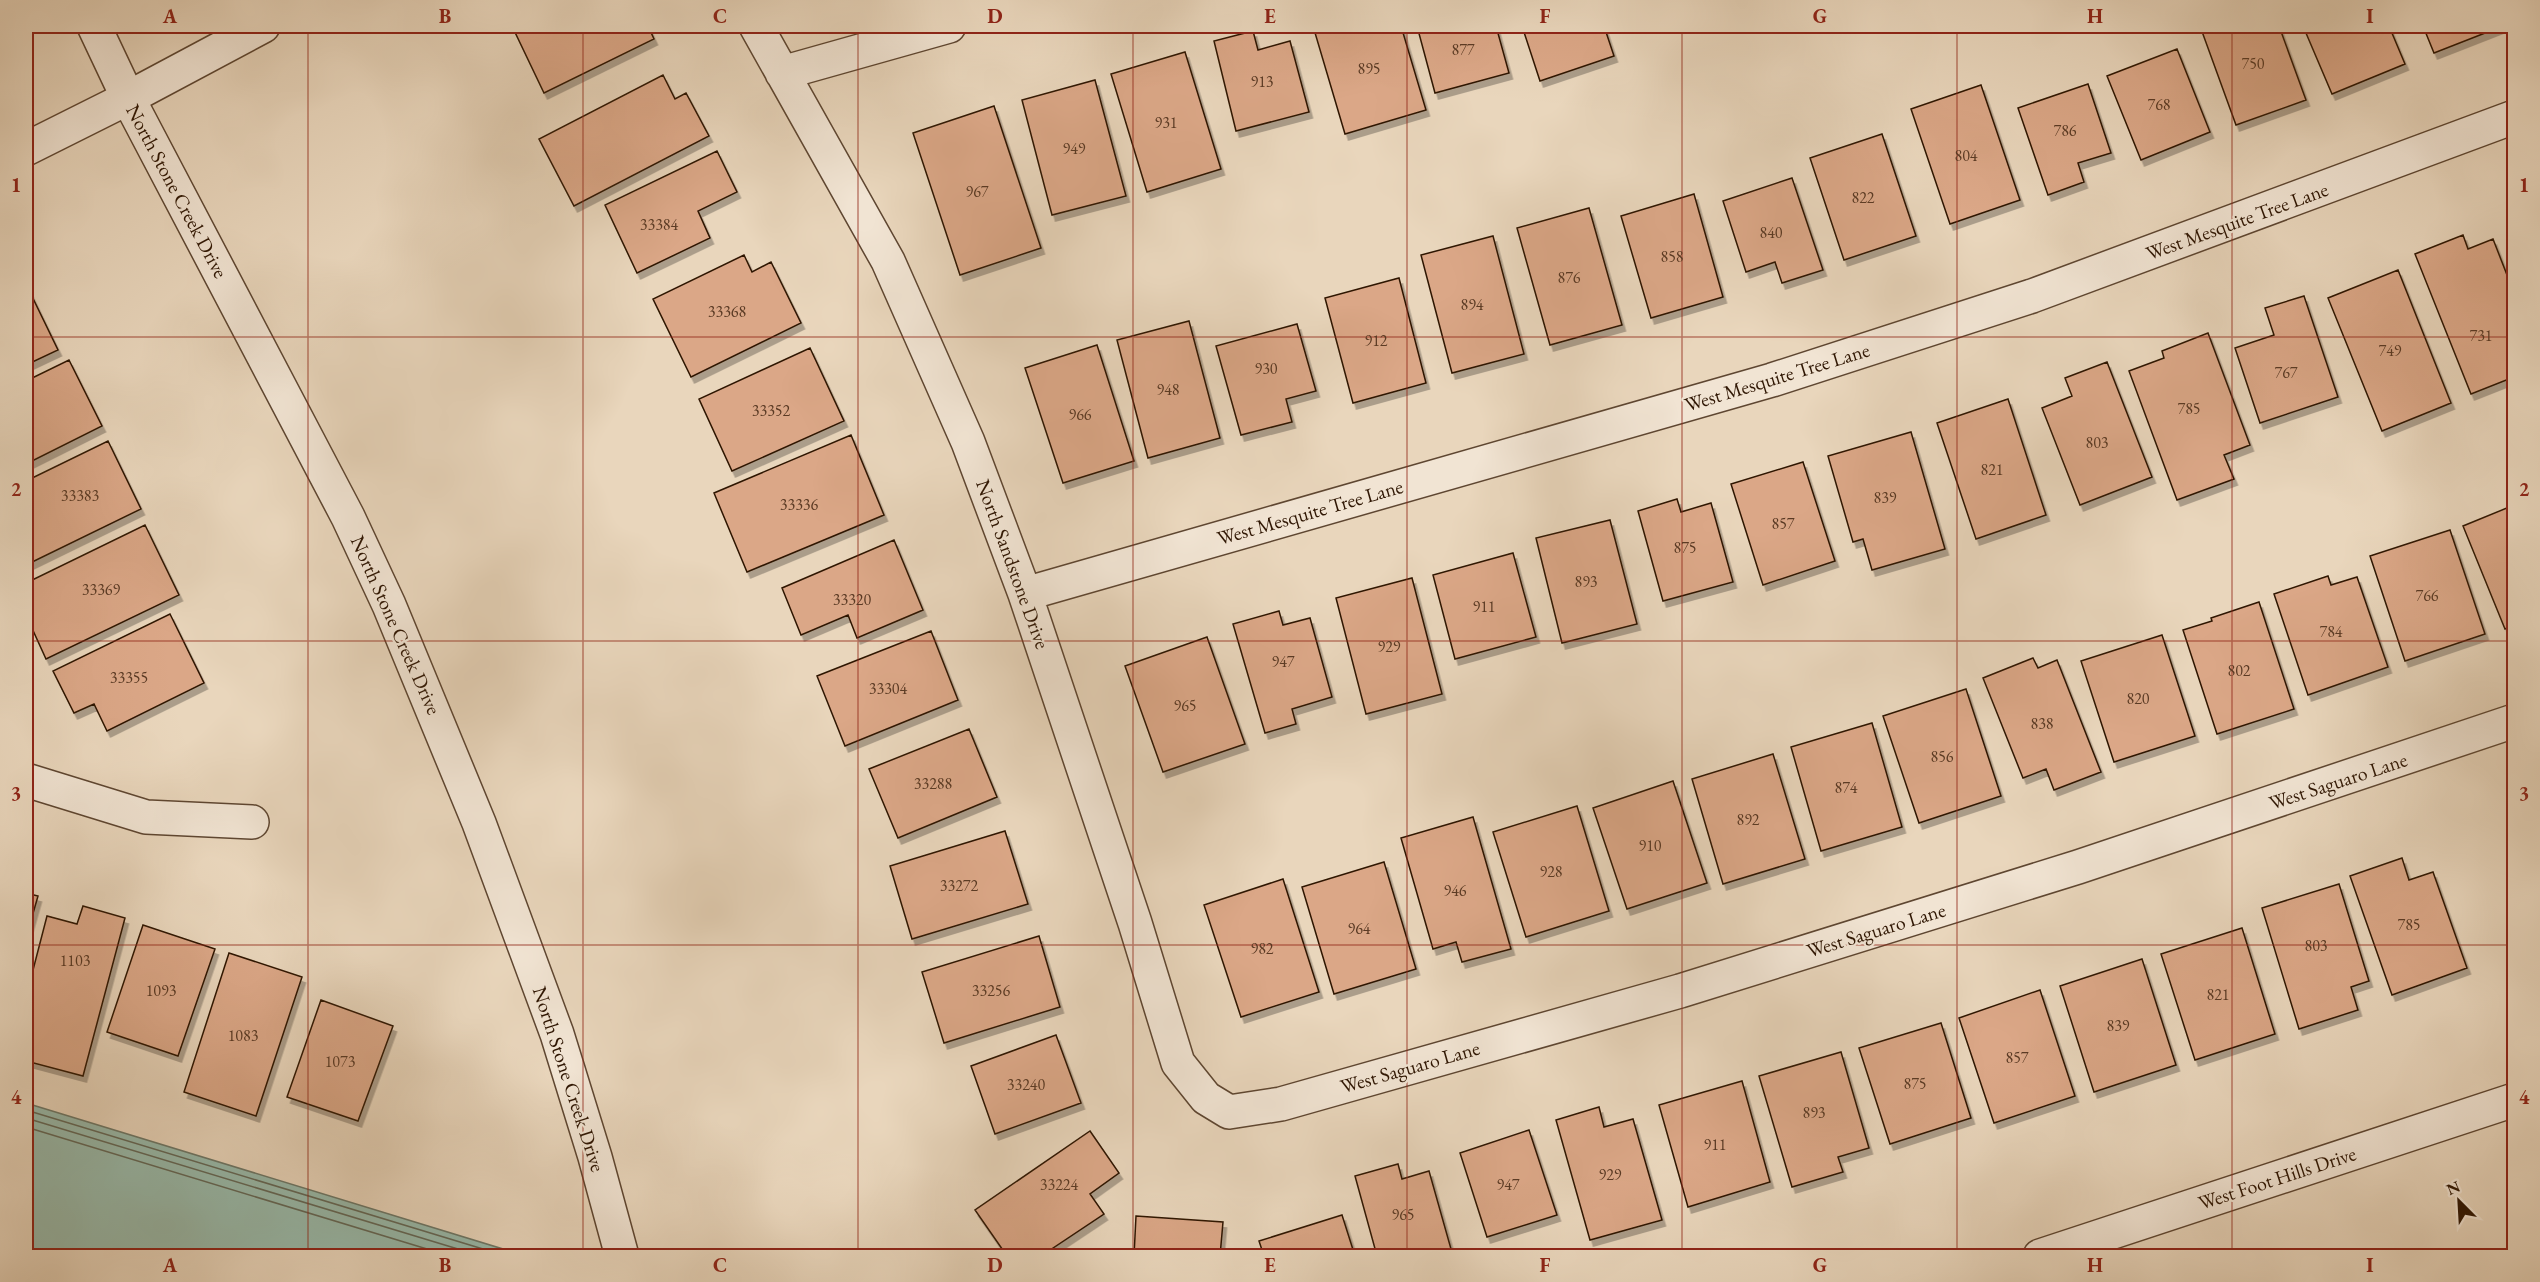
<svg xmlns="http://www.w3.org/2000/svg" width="2540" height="1282" font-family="'EB Garamond',serif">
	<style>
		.water { fill: #98baab; stroke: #6e7868; stroke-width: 1.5 }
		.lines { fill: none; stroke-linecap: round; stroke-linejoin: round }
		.shore { stroke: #646857; stroke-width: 1.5 }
		.building { fill: #dba787; stroke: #2f1603; stroke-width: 1.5; filter: url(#shadow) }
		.minor-casing { stroke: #5e4631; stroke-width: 36 }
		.tertiary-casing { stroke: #5e4631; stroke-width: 36 }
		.minor { stroke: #f1e4d3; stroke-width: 33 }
		.tertiary { stroke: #f1e4d3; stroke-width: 33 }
		.grid { fill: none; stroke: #8f2418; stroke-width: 1.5; stroke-opacity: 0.55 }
		.labels { text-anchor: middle; stroke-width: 4.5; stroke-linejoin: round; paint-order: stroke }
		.number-label { font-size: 16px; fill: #5a3a24 }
		.street-label { font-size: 20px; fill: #2f1603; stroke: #f1e4d3 }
		.neatline { fill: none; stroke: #8f2418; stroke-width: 2 }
		.grid-label { font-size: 20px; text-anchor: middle; font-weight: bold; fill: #8f2418 }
	</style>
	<defs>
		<filter id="shadow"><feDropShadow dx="3.5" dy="6" stdDeviation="0" flood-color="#0004"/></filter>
	</defs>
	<rect width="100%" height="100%" fill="#e9d6bc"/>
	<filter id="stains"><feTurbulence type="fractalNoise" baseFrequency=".00333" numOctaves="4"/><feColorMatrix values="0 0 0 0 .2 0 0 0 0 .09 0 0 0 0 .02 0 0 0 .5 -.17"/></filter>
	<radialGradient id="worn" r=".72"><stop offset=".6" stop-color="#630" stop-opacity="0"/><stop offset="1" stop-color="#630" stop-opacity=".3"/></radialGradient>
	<path class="water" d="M 26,1103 L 526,1256 L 26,1256 Z"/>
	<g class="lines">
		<path class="shore" d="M 26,1110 L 506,1256
			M 26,1118 L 481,1256
			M 26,1127 L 450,1256"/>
	</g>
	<path class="building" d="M 512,26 L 648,26 L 654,39 L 544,93 Z
		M 1313,26 L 1401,26 L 1426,110 L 1345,134 Z
		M 1417,26 L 1496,26 L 1509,73 L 1435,93 Z
		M 1522,26 L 1604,26 L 1614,56 L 1540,81 Z
		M 2200,26 L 2279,26 L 2306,100 L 2236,125 Z
		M 2303,26 L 2389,26 L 2405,64 L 2332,94 Z
		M 2423,26 L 2503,26 L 2434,53 Z
		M 1253,31 L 1258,50 L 1290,41 L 1309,112 L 1236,131 L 1214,41 Z
		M 2177,49 L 2210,132 L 2141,160 L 2107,76 Z
		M 1185,52 L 1221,169 L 1147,192 L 1111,74 Z
		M 663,75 L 675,99 L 686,93 L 709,136 L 574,206 L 539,139 Z
		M 1095,80 L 1126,196 L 1052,215 L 1022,100 Z
		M 2088,84 L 2111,153 L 2078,163 L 2084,182 L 2048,195 L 2018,108 Z
		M 1981,85 L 2020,200 L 1950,224 L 1911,109 Z
		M 994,106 L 1041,248 L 960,275 L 913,133 Z
		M 1882,134 L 1916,236 L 1844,260 L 1810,158 Z
		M 717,151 L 737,192 L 698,211 L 710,238 L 637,273 L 605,205 Z
		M 1792,178 L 1823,270 L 1782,283 L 1775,262 L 1746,272 L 1723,201 Z
		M 1694,194 L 1723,297 L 1651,318 L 1621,216 Z
		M 1589,208 L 1622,325 L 1550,345 L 1517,228 Z
		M 2463,235 L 2468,249 L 2493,239 L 2514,293 L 2514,377 L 2471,394 L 2415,254 Z
		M 1493,236 L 1524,354 L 1452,373 L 1421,255 Z
		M 744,255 L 752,272 L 771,262 L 801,323 L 691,377 L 653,299 Z
		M 2398,270 L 2451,403 L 2382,431 L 2328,298 Z
		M 1399,278 L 1426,383 L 1353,403 L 1325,298 Z
		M 26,284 L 58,350 L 26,365 Z
		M 2304,296 L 2338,397 L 2260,423 L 2235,348 L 2274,335 L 2265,308 Z
		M 1189,321 L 1220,438 L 1148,458 L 1117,340 Z
		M 1297,324 L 1316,391 L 1286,399 L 1292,422 L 1241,435 L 1216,346 Z
		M 2208,333 L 2250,445 L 2224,455 L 2234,479 L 2177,500 L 2129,371 L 2164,358 L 2162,351 Z
		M 1097,345 L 1134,461 L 1063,483 L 1025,368 Z
		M 810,348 L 844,421 L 732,471 L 699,399 Z
		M 69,360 L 102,426 L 26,464 L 26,381 Z
		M 2107,362 L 2152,477 L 2080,505 L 2042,408 L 2072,396 L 2065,378 Z
		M 2008,399 L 2046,515 L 1976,539 L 1937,423 Z
		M 1911,432 L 1945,549 L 1872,570 L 1863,539 L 1853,542 L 1828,456 Z
		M 851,435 L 884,515 L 747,572 L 714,493 Z
		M 108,441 L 141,509 L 26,565 L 26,481 Z
		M 1803,462 L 1835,561 L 1763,585 L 1731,484 Z
		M 1677,499 L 1681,512 L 1711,503 L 1733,582 L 1663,601 L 1638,511 Z
		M 2514,505 L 2514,625 L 2505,629 L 2463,526 Z
		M 1610,520 L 1637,624 L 1562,643 L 1536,538 Z
		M 145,525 L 179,595 L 46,659 L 26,615 L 26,583 Z
		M 2450,530 L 2485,634 L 2405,661 L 2370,556 Z
		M 894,540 L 923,610 L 857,638 L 848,615 L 801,635 L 782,588 Z
		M 1513,553 L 1536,637 L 1455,659 L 1433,575 Z
		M 2328,576 L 2331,585 L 2357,577 L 2388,667 L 2308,695 L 2274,594 Z
		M 1412,578 L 1442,694 L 1366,714 L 1336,598 Z
		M 2259,602 L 2294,709 L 2217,734 L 2183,630 L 2212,621 L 2211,618 Z
		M 1279,611 L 1283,625 L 1310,618 L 1332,697 L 1292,709 L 1296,724 L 1265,733 L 1233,624 Z
		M 170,614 L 204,683 L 107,731 L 94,704 L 74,713 L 53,671 Z
		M 931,631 L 958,700 L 845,746 L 817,676 Z
		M 2162,635 L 2195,736 L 2114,762 L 2081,661 Z
		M 1207,637 L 1245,744 L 1163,772 L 1125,666 Z
		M 2033,658 L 2038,668 L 2057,660 L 2101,772 L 2054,790 L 2046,769 L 2023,778 L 1983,678 Z
		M 1966,689 L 2001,796 L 1919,823 L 1883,716 Z
		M 1872,723 L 1902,827 L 1821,851 L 1791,747 Z
		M 969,729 L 997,797 L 898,838 L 869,769 Z
		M 1773,754 L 1805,859 L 1723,884 L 1692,779 Z
		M 1673,781 L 1707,883 L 1627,909 L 1593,808 Z
		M 1577,806 L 1609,911 L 1526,937 L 1493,832 Z
		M 1473,817 L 1511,949 L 1462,962 L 1456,942 L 1433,949 L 1401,838 Z
		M 1005,831 L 1028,904 L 912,939 L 890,866 Z
		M 2402,858 L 2409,880 L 2433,872 L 2467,968 L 2392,995 L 2350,876 Z
		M 1384,862 L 1416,969 L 1334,994 L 1302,887 Z
		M 1283,879 L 1319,992 L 1241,1017 L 1204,905 Z
		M 2339,884 L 2369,981 L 2351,987 L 2358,1010 L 2299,1029 L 2262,908 Z
		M 26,893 L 38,896 L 26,938 Z
		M 83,906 L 125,918 L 83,1076 L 26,1061 L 26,997 L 47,916 L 77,924 Z
		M 143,925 L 215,949 L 178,1056 L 107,1032 Z
		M 2242,928 L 2275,1034 L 2195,1060 L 2161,954 Z
		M 1039,936 L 1060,1007 L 944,1043 L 922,972 Z
		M 229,953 L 302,977 L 256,1116 L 184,1092 Z
		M 2142,959 L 2176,1065 L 2094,1092 L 2060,986 Z
		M 2040,990 L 2075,1096 L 1994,1123 L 1959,1018 Z
		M 321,1000 L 393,1026 L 358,1121 L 287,1097 Z
		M 1941,1023 L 1971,1118 L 1890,1144 L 1859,1048 Z
		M 1056,1035 L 1081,1103 L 995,1134 L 971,1066 Z
		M 1841,1052 L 1869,1148 L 1838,1157 L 1843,1172 L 1792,1187 L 1759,1076 Z
		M 1742,1081 L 1770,1182 L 1688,1207 L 1659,1105 Z
		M 1599,1107 L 1604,1127 L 1633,1119 L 1662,1220 L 1590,1240 L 1556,1120 Z
		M 1529,1130 L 1557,1215 L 1487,1237 L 1460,1153 Z
		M 1090,1131 L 1119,1173 L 1090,1194 L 1104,1214 L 1041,1256 L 1007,1256 L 975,1210 Z
		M 1398,1164 L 1402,1179 L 1429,1171 L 1451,1249 L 1425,1256 L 1377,1256 L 1355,1176 Z
		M 1342,1215 L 1355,1256 L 1264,1256 L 1259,1241 Z
		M 1136,1216 L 1223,1222 L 1220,1256 L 1134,1256 Z"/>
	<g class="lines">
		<defs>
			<path id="minor" d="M 756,26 L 888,261 L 968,442 L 1025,594 L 1135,923 L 1178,1063 L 1206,1098 L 1229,1112 L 1281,1104 L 1680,991 L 2078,867 L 2514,721
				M 782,73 L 949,26
				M 26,149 L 128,98 L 263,26
				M 1025,594 L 1772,380 L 2032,296 L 2514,117
				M 26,780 L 146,817 L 252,822
				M 2040,1256 L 2514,1100"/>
			<path id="tertiary" d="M 94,26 L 128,98 L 348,517 L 389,605 L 479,823 L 557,1034 L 595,1157 L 622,1256"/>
		</defs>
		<use href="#minor" class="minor-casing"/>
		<use href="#tertiary" class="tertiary-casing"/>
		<use href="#minor" class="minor"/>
		<use href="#tertiary" class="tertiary"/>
	</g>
	<path class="grid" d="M 308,26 L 308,1256M 583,26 L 583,1256M 858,26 L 858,1256M 1133,26 L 1133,1256M 1407,26 L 1407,1256M 1682,26 L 1682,1256M 1957,26 L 1957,1256M 2232,26 L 2232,1256M 26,337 L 2514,337M 26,641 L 2514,641M 26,945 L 2514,945"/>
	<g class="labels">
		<g class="number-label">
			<text x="1463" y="55">877</text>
			<text x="2253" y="69">750</text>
			<text x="1369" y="74">895</text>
			<text x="1262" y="87">913</text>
			<text x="2159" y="110">768</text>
			<text x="1166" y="128">931</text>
			<text x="2065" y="136">786</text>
			<text x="1074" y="154">949</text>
			<text x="1966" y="161">804</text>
			<text x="977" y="197">967</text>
			<text x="1863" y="203">822</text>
			<text x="659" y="230">33384</text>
			<text x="1771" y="238">840</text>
			<text x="1672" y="262">858</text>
			<text x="1569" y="283">876</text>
			<text x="1472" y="310">894</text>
			<text x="727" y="317">33368</text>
			<text x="2481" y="341">731</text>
			<text x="1376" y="346">912</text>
			<text x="2390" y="356">749</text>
			<text x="1266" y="374">930</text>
			<text x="2286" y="378">767</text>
			<text x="1168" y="395">948</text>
			<text x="2189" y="414">785</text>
			<text x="771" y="416">33352</text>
			<text x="1080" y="420">966</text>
			<text x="2097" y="448">803</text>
			<text x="1992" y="475">821</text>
			<text x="80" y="501">33383</text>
			<text x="1885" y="503">839</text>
			<text x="799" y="510">33336</text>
			<text x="1783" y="529">857</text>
			<text x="1685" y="553">875</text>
			<text x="1586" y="587">893</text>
			<text x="101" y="595">33369</text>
			<text x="2427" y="601">766</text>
			<text x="852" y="605">33320</text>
			<text x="1484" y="612">911</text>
			<text x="2331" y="637">784</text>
			<text x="1389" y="652">929</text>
			<text x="1283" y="667">947</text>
			<text x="2239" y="676">802</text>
			<text x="129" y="683">33355</text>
			<text x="888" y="694">33304</text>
			<text x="2138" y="704">820</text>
			<text x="1185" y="711">965</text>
			<text x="2042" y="729">838</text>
			<text x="1942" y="762">856</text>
			<text x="933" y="789">33288</text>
			<text x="1846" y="793">874</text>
			<text x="1748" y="825">892</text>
			<text x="1650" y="851">910</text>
			<text x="1551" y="877">928</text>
			<text x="959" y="891">33272</text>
			<text x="1455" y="896">946</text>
			<text x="2409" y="930">785</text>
			<text x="1359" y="934">964</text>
			<text x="2316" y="951">803</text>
			<text x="1262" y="954">982</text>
			<text x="75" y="966">1103</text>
			<text x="161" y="996">1093</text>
			<text x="991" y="996">33256</text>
			<text x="2218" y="1000">821</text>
			<text x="2118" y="1031">839</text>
			<text x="243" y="1041">1083</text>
			<text x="2017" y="1063">857</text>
			<text x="340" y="1067">1073</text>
			<text x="1915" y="1089">875</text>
			<text x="1026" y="1090">33240</text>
			<text x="1814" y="1118">893</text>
			<text x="1715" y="1150">911</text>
			<text x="1610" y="1180">929</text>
			<text x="1059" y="1190">33224</text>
			<text x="1508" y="1190">947</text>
			<text x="1403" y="1220">965</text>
		</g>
		<g class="street-label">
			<text transform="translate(177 191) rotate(62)" y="7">North Stone Creek Drive</text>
			<text transform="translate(2237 221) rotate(-20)" y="7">West Mesquite Tree Lane</text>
			<text transform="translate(1777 377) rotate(-17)" y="7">West Mesquite Tree Lane</text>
			<text transform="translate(1310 512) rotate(-16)" y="7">West Mesquite Tree Lane</text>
			<text transform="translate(1013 564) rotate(70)" y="7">North Sandstone Drive</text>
			<text transform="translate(396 625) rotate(66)" y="7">North Stone Creek Drive</text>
			<text transform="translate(2338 781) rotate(-18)" y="7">West Saguaro Lane</text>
			<text transform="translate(1876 930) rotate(-17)" y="7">West Saguaro Lane</text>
			<text transform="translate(1410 1067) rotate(-16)" y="7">West Saguaro Lane</text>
			<text transform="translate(569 1079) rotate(72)" y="7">North Stone Creek Drive</text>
			<text transform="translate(2277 1178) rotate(-18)" y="7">West Foot Hills Drive</text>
		</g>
	</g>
	<rect width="2540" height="1282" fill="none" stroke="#e9d6bc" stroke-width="66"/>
	<g transform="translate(2459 1201) rotate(336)" stroke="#f1e4d3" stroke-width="4.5" paint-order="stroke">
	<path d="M0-4.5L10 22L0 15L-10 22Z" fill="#2f1603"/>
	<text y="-9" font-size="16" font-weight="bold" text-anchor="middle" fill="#2f1603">N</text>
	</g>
	<rect x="33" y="33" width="2474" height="1216" class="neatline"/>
	<g class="grid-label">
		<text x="170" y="23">A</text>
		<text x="445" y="23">B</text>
		<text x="720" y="23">C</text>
		<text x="995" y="23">D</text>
		<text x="1270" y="23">E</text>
		<text x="1545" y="23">F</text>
		<text x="1820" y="23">G</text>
		<text x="2095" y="23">H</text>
		<text x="2370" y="23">I</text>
		<text x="16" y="192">1</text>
		<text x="2524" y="192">1</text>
		<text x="16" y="496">2</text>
		<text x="2524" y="496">2</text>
		<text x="16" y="800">3</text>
		<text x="2524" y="800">3</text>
		<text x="16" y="1104">4</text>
		<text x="2524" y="1104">4</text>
		<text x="170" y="1272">A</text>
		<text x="445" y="1272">B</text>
		<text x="720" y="1272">C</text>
		<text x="995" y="1272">D</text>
		<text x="1270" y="1272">E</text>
		<text x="1545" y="1272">F</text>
		<text x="1820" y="1272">G</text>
		<text x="2095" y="1272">H</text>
		<text x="2370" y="1272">I</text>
	</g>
	<rect width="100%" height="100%" filter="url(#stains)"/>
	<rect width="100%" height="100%" fill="url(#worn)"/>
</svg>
